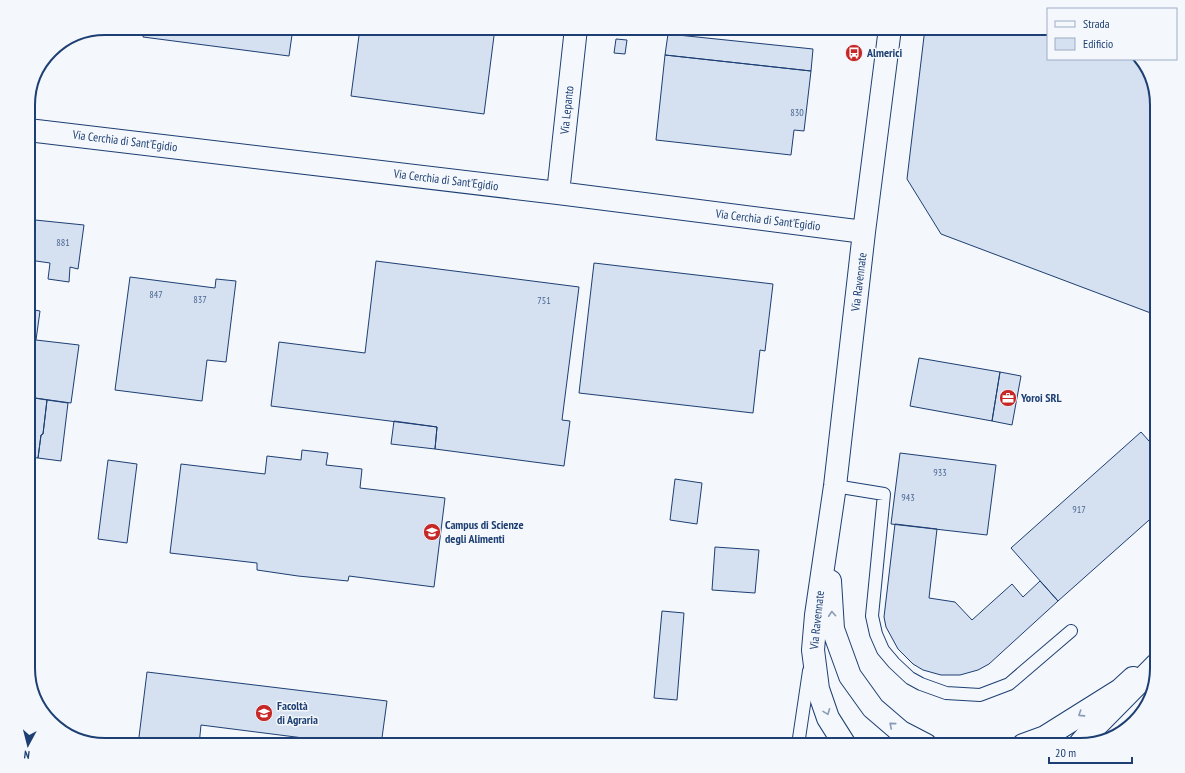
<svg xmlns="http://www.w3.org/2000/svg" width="1185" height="773" font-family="'PT Sans Narrow',sans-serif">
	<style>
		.building { fill: #d5e0f0; stroke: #1d3f73 }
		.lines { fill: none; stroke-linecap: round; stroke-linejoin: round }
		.lane-casing { stroke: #1d3f73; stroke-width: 14 }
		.street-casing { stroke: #1d3f73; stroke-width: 24 }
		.secondary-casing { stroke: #1d3f73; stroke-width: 24 }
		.lane { stroke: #f4f7fb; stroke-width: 12 }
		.street { stroke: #f4f7fb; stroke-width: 22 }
		.secondary { stroke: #f4f7fb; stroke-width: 22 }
		.oneway { stroke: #889bb7 }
		.labels { text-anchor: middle; stroke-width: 3; stroke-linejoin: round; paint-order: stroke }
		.number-label { font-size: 10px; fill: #4b6792 }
		.poi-label { font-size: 12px; font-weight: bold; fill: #1d3f73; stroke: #f4f7fb; text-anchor: start }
		.street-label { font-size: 12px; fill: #1d3f73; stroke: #f4f7fb }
		.rim { fill: none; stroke: #1d3f73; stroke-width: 2 }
	</style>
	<rect width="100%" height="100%" fill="#f4f7fb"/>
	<path class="building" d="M 144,28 L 293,28 L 289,56 L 143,37 Z
		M 360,28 L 495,28 L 484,114 L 351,96 Z
		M 925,28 L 1048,28 L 1048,59 L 1139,59 L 1147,67 L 1157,105 L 1157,306 L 1156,315 L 941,234 L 907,179 Z
		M 668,34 L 813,49 L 811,71 L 665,55 Z
		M 616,39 L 627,40 L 625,54 L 614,53 Z
		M 665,55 L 811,71 L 804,131 L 794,130 L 791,155 L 656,140 Z
		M 35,220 L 84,225 L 78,269 L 70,267 L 69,282 L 48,279 L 50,263 L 29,260 Z
		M 376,261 L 579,287 L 562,420 L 570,421 L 564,466 L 435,449 L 437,427 L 271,406 L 279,342 L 365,353 Z
		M 594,263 L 773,284 L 765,351 L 760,350 L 753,413 L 579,393 Z
		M 130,277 L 215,288 L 216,279 L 236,281 L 226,362 L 207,360 L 202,401 L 115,390 Z
		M 28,309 L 40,311 L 36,340 L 79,345 L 71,403 L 28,397 Z
		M 919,358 L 1000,372 L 992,421 L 910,406 Z
		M 1000,372 L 1021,376 L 1012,425 L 992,421 Z
		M 28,397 L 47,400 L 43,434 L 41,435 L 38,458 L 28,457 Z
		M 47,400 L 68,403 L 61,461 L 38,458 L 41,435 L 43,434 Z
		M 394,421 L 437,427 L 435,449 L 391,444 Z
		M 1141,432 L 1157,450 L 1157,513 L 1058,601 L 1011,548 Z
		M 302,450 L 328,453 L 326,465 L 362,469 L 360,488 L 445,498 L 434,587 L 349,576 L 348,581 L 298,576 L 257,570 L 257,563 L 170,553 L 181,464 L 265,474 L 267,456 L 301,460 Z
		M 900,453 L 996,465 L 987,535 L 891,524 Z
		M 108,460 L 137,464 L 127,543 L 98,539 Z
		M 675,479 L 702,483 L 697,524 L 670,520 Z
		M 895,524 L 937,529 L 929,598 L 955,602 L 972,620 L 1012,584 L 1023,597 L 1040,581 L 1058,601 L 989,664 L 978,670 L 960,675 L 941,675 L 923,670 L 913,664 L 898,649 L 886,627 L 884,617 Z
		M 715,547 L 759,550 L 755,593 L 712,590 Z
		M 662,611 L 684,613 L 677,700 L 654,698 Z
		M 147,672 L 387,701 L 381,745 L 326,745 L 327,741 L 201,725 L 199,745 L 138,745 Z"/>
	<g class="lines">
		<defs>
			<path id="lane" d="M 835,486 L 884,494 L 872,616 L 876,634 L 883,650 L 894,663 L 910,678 L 921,684 L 946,693 L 980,695 L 1009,684 L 1071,631
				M 798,745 L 809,671"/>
			<path id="street" d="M 28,130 L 558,193 L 864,232
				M 558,193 L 576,28
				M 830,581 L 833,629 L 850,676 L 873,708 L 901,732 L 926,745
				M 845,745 L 828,718 L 818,689 L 813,650 L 816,615 L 835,486 L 864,232 L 890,28
				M 1023,745 L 1045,737 L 1120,690 L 1133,678"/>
			<path id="secondary" d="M 1079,745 L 1089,733 L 1157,664"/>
		</defs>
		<use href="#lane" class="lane-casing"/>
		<use href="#street" class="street-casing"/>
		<use href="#secondary" class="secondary-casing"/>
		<use href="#lane" class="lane"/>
		<use href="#street" class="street"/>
		<use href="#secondary" class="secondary"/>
	</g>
	<defs><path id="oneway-chevron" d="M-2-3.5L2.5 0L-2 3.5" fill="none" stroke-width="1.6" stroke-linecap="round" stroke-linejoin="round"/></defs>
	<g class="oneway">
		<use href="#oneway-chevron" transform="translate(832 614) rotate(-94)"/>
		<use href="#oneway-chevron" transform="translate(827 712) rotate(69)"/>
		<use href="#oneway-chevron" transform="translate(1081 714) rotate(147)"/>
		<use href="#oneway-chevron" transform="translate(892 725) rotate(-140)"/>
	</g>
	<defs>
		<symbol id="bus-disc" viewBox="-11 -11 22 22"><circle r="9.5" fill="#c62828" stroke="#f4f7fb"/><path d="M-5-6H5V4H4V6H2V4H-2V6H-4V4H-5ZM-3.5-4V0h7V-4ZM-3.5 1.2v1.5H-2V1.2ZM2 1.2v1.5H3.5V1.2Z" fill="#fff"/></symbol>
		<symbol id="office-disc" viewBox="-11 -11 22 22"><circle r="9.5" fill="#c62828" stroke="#f4f7fb"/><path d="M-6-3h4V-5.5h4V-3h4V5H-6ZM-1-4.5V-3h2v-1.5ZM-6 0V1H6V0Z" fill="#fff"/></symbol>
		<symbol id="university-disc" viewBox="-11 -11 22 22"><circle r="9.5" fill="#c62828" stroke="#f4f7fb"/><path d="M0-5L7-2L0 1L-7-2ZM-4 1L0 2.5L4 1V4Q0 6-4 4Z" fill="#fff"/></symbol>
	</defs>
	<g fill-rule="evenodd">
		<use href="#bus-disc" x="844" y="43" width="20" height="20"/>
		<use href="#office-disc" x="998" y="388" width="20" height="20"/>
		<use href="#university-disc" x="422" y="522" width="20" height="20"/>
		<use href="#university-disc" x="254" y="703" width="20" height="20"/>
	</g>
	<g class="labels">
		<g class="number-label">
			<text x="797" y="116">830</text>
			<text x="63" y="246">881</text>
			<text x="156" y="298">847</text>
			<text x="200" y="303">837</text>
			<text x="544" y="304">751</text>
			<text x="940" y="476">933</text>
			<text x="908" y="501">943</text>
			<text x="1079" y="513">917</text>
		</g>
		<g class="poi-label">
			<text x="867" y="57">Almerici</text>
			<text x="1021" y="402">Yoroi SRL</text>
			<text x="445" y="529">Campus di Scienze<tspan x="445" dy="14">degli Alimenti</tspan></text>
			<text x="277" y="710">Facoltà<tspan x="277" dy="14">di Agraria</tspan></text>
		</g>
		<g class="street-label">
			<text transform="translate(567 110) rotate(-84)" y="4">Via Lepanto</text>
			<text transform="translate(125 141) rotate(7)" y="4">Via Cerchia di Sant'Egidio</text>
			<text transform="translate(446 180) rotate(7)" y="4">Via Cerchia di Sant'Egidio</text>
			<text transform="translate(768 220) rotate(7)" y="4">Via Cerchia di Sant'Egidio</text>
			<text transform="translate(859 282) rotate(-83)" y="4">Via Ravennate</text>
			<text transform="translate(817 620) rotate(-84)" y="4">Via Ravennate</text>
		</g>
	</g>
	<path d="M0 0H1185V773H0ZM105 35H1080A70 70 0 0 1 1150 105V668A70 70 0 0 1 1080 738H105A70 70 0 0 1 35 668V105A70 70 0 0 1 105 35Z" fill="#f4f7fb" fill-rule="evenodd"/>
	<path class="rim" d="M105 35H1080A70 70 0 0 1 1150 105V668A70 70 0 0 1 1080 738H105A70 70 0 0 1 35 668V105A70 70 0 0 1 105 35Z"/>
	<rect x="1047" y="8" width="130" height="52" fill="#f4f7fb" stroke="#9eadc5"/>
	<rect x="1055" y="21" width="20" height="6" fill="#f4f7fb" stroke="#9eadc5"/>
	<text x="1083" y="28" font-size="12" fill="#1d3f73">Strada</text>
	<rect x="1055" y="38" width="20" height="12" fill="#d5e0f0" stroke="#9eadc5"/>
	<text x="1083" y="48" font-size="12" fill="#1d3f73">Edificio</text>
	<g transform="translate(28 745) rotate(187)" stroke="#f4f7fb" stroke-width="3" paint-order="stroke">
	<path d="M0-3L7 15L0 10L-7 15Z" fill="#1d3f73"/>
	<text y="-6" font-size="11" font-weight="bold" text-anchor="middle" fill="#1d3f73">N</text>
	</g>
	<path d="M1049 757v6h83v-6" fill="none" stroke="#1d3f73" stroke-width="2"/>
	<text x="1055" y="757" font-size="12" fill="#1d3f73" stroke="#f4f7fb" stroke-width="3" paint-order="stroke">20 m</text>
</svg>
